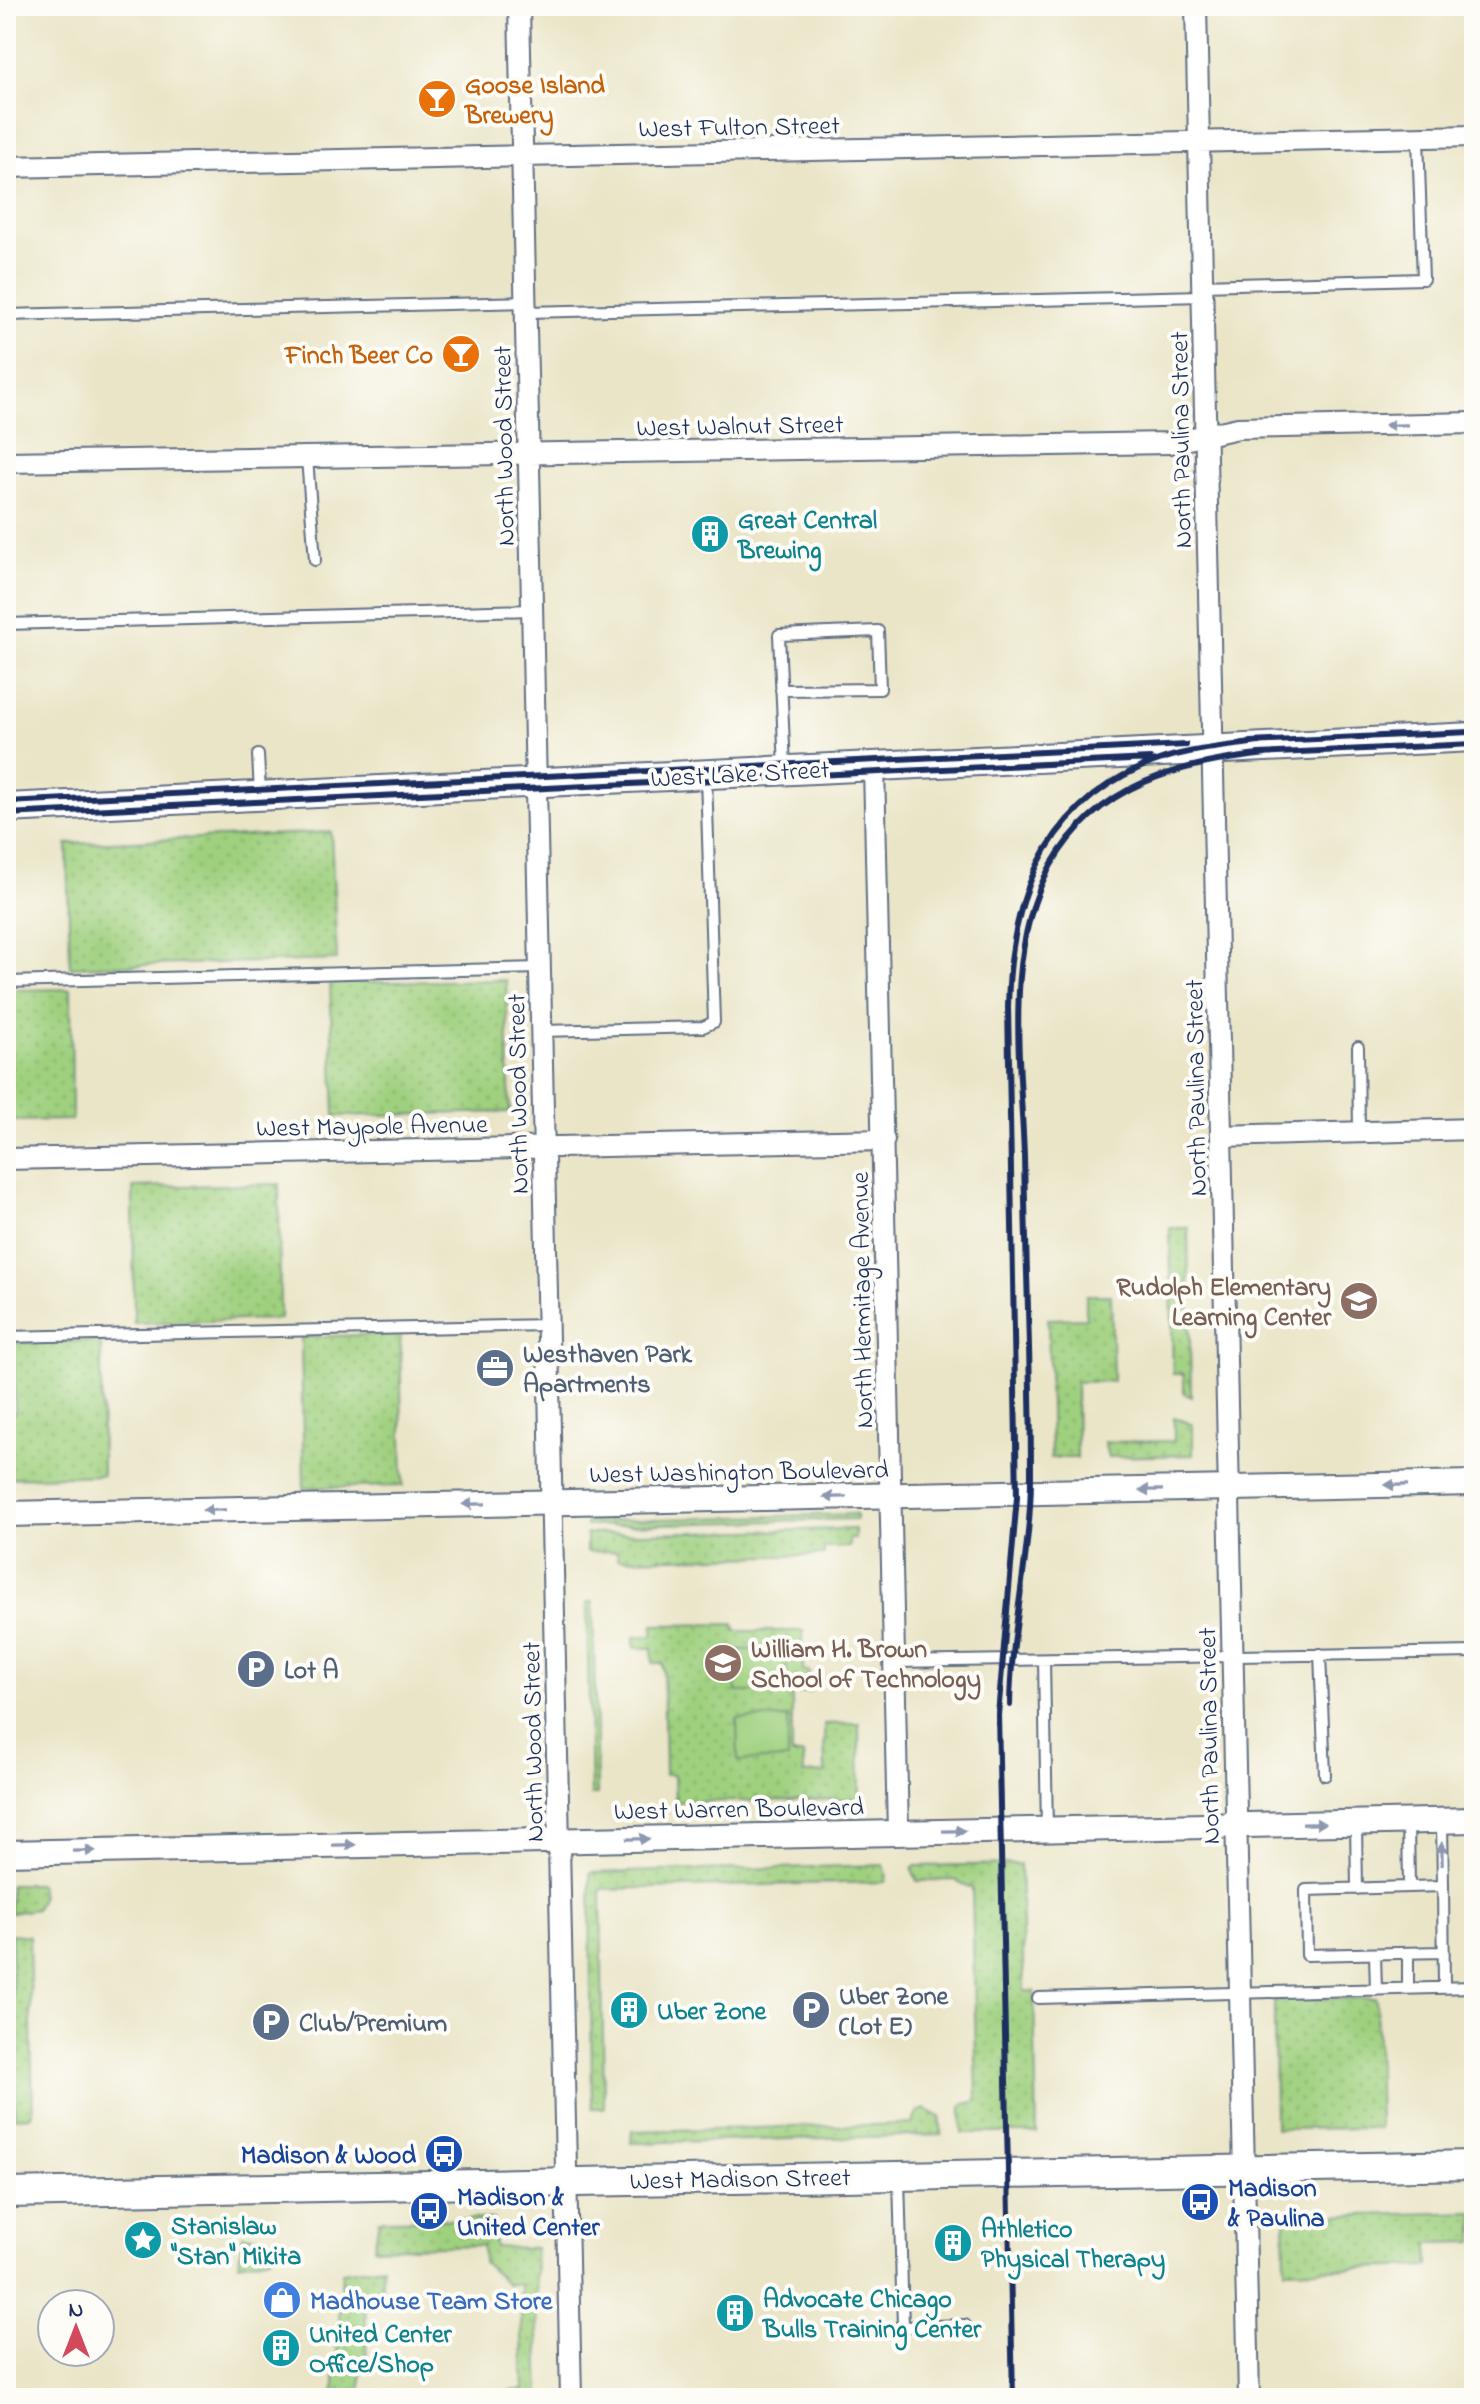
<svg xmlns="http://www.w3.org/2000/svg" width="1480" height="2404" font-family="'Indie Flower',sans-serif">
	<style>
		.green { fill: url(#green-dots); stroke: #5d806e; stroke-width: 2 }
		.pitch { fill: #9fd07e; stroke: #5d806e; stroke-width: 2 }
		.lines { fill: none; stroke-linecap: round; stroke-linejoin: round }
		.service-casing { stroke: #636f83; stroke-width: 14 }
		.minor-casing { stroke: #636f83; stroke-width: 24 }
		.tertiary-casing { stroke: #636f83; stroke-width: 28 }
		.secondary-casing { stroke: #636f83; stroke-width: 32 }
		.service { stroke: #fff; stroke-width: 10 }
		.minor { stroke: #fff; stroke-width: 20 }
		.tertiary { stroke: #fff; stroke-width: 24 }
		.secondary { stroke: #fff; stroke-width: 28 }
		.rail { stroke: #1b2f5e; stroke-width: 6 }
		.oneway { fill: #8d97ae }
		.labels { text-anchor: middle; stroke-width: 8; stroke-linejoin: round; paint-order: stroke }
		.food-label { font-size: 26px; font-weight: bold; fill: #c56008; stroke: #fdfcf7; text-anchor: start }
		.street-label { font-size: 26px; fill: #1b2f5e; stroke: #fdfcf7 }
		.culture-label { font-size: 26px; font-weight: bold; fill: #0d838f; stroke: #fdfcf7; text-anchor: start }
		.education-label { font-size: 26px; font-weight: bold; fill: #785e54; stroke: #fdfcf7; text-anchor: end }
		.service-label { font-size: 26px; font-weight: bold; fill: #4e5e75; stroke: #fdfcf7; text-anchor: start }
		.transit-label { font-size: 26px; font-weight: bold; fill: #164399; stroke: #fdfcf7; text-anchor: start }
		.shop-label { font-size: 26px; font-weight: bold; fill: #366cbe; stroke: #fdfcf7; text-anchor: start }
	</style>
	<defs>
		<pattern id="green-dots" width="8" height="8" patternUnits="userSpaceOnUse" patternTransform="scale(2)"><rect width="8" height="8" fill="#9fd07e"/><path d="M2 2h.1M6 6h.1" fill="none" stroke="#88b36f" stroke-width="1.8" stroke-linecap="round"/></pattern>
	</defs>
	<rect width="100%" height="100%" fill="#fdfcf7"/>
	<filter id="ink" filterUnits="userSpaceOnUse"><feTurbulence type="fractalNoise" baseFrequency=".0125" numOctaves="2"/><feDisplacementMap in="SourceGraphic" scale="16" xChannelSelector="R" yChannelSelector="G"/><feConvolveMatrix kernelMatrix="1 2 1 2 8 2 1 2 1" color-interpolation-filters="sRGB"/></filter>
	<filter id="wash" filterUnits="userSpaceOnUse"><feTurbulence type="fractalNoise" baseFrequency=".006" numOctaves="4" result="noise"/><feDisplacementMap in="SourceGraphic" scale="32" xChannelSelector="R" yChannelSelector="G"/><feGaussianBlur stdDeviation="1.8" result="paint"/><feColorMatrix in="noise" values="0 0 0 0 0 0 0 0 0 0 0 0 0 0 0 0 0 1.4 0 .05"/><feComposite in="paint" operator="in"/></filter>
	<g filter="url(#wash)">
		<rect width="100%" height="100%" fill="#eae5c7"/>
		<path class="green" d="M 331,832 L 337,960 L 70,967 L 67,844 Z
			M 506,980 L 510,1112 L 335,1116 L 330,983 Z
			M 71,989 L 72,1120 L 6,1121 L 6,990 Z
			M 279,1184 L 280,1319 L 134,1323 L 133,1187 Z
			M 1170,1228 L 1188,1228 L 1191,1397 L 1184,1393 L 1184,1374 L 1173,1374 Z
			M 1086,1295 L 1111,1295 L 1113,1381 L 1076,1382 L 1077,1458 L 1051,1458 L 1048,1319 L 1086,1318 Z
			M 400,1334 L 403,1486 L 304,1488 L 301,1337 Z
			M 101,1341 L 102,1475 L 6,1478 L 6,1413 L 15,1413 L 13,1343 Z
			M 1174,1417 L 1193,1425 L 1193,1455 L 1108,1457 L 1104,1442 L 1174,1441 Z
			M 856,1514 L 856,1519 L 586,1526 L 586,1521 Z
			M 855,1529 L 855,1539 L 849,1539 L 849,1547 L 824,1547 L 824,1555 L 618,1559 L 617,1551 L 586,1552 L 586,1534 Z
			M 587,1602 L 593,1602 L 597,1795 L 591,1795 Z
			M 734,1624 L 735,1631 L 803,1631 L 803,1671 L 809,1671 L 810,1692 L 792,1693 L 792,1755 L 803,1755 L 804,1774 L 825,1773 L 824,1724 L 859,1723 L 860,1799 L 675,1802 L 674,1775 L 665,1775 L 663,1663 L 653,1663 L 652,1648 L 634,1648 L 634,1637 L 653,1636 L 653,1625 Z
			M 1020,1864 L 1024,1991 L 1034,1991 L 1037,2133 L 962,2133 L 962,2105 L 977,2101 L 972,1888 L 955,1880 L 917,1881 L 912,1869 L 915,1866 Z
			M 884,1865 L 887,1875 L 885,1882 L 601,1889 L 604,2108 L 592,2108 L 590,1873 Z
			M 10,1884 L 39,1884 L 41,1898 L 36,1909 L 10,1913 Z
			M 11,1934 L 29,1936 L 33,2111 L 30,2116 L 15,2117 Z
			M 1376,1998 L 1379,2128 L 1275,2129 L 1274,2000 Z
			M 925,2109 L 940,2117 L 942,2135 L 631,2143 L 632,2131 L 912,2124 L 918,2112 Z
			M 1474,2212 L 1474,2242 L 1429,2243 L 1429,2266 L 1285,2270 L 1284,2217 Z
			M 494,2219 L 495,2247 L 535,2248 L 540,2398 L 510,2398 L 510,2390 L 524,2390 L 520,2284 L 507,2284 L 483,2262 L 482,2245 L 374,2248 L 379,2220 Z
			M 242,2235 L 268,2237 L 272,2257 L 239,2263 Z
			M 383,2266 L 381,2295 L 365,2295 L 367,2366 L 361,2367 L 361,2398 L 334,2398 L 342,2272 Z"/>
		<path class="pitch" d="M 735,1650 L 786,1650 L 786,1691 L 736,1692 Z
			M 788,1718 L 788,1759 L 738,1761 L 737,1719 Z"/>
	</g>
	<g filter="url(#ink)">
		<g class="lines">
			<defs>
				<path id="service" d="M 1202,285 L 1423,279 L 1418,138
					M 526,312 L 1203,296
					M 6,315 L 525,302
					M 307,458 L 315,560
					M 6,624 L 532,610
					M 781,690 L 880,689 L 878,631 L 779,635 L 785,768
					M 258,755 L 260,793
					M 6,982 L 540,968
					M 542,1031 L 703,1027 L 714,1022 L 706,777
					M 1358,1047 L 1359,1132
					M 6,1337 L 548,1325
					M 1320,1654 L 1325,1775
					M 1044,1660 L 1047,1830
					M 895,1662 L 1474,1652
					M 1408,1821 L 1409,1887
					M 1442,1821 L 1443,1886
					M 1356,1823 L 1357,1889
					M 1443,1952 L 1307,1955 L 1306,1890 L 1443,1886 L 1444,1987
					M 1408,1953 L 1408,1988
					M 1375,1954 L 1376,1990
					M 1038,1998 L 1474,1987
					M 899,2177 L 903,2327 L 965,2325"/>
				<path id="minor" d="M 519,6 L 571,2398
					M 1196,6 L 1249,2398
					M 6,167 L 1474,136
					M 6,462 L 1170,443 L 1238,428 L 1474,423
					M 874,766 L 898,1833
					M 1222,1136 L 1474,1129
					M 6,1159 L 884,1140"/>
				<path id="tertiary" d="M 6,1514 L 1474,1483
					M 6,1853 L 1474,1820"/>
				<path id="secondary" d="M 6,808 L 1474,737
					M 6,2193 L 1474,2165"/>
			</defs>
			<use href="#service" class="service-casing"/>
			<use href="#minor" class="minor-casing"/>
			<use href="#tertiary" class="tertiary-casing"/>
			<use href="#secondary" class="secondary-casing"/>
			<use href="#service" class="service"/>
			<use href="#minor" class="minor"/>
			<use href="#tertiary" class="tertiary"/>
			<use href="#secondary" class="secondary"/>
			<path class="rail" d="M 1250,742 L 1470,732
				M 1258,754 L 1474,744
				M 6,802 L 1186,745
				M 6,814 L 1150,759
				M 1010,1705 C 1011,1628 1031,1553 1031,1476 C 1031,1370 1026,1263 1024,1156 C 1021,1063 1003,950 1051,865 C 1098,783 1179,764 1266,754
				M 1013,2398 L 998,1715 L 1017,1497 L 1008,1007 C 1010,905 1040,811 1141,767 C 1178,750 1220,747 1260,742"/>
		</g>
		<defs><path id="oneway-solid" d="M-6-.8H1V-3.2L6.5 0L1 3.2V.8H-6Z" transform="scale(2)"/></defs>
		<g class="oneway">
			<use href="#oneway-solid" transform="translate(1396 425) rotate(179)"/>
			<use href="#oneway-solid" transform="translate(1396 1485) rotate(179)"/>
			<use href="#oneway-solid" transform="translate(1151 1490) rotate(179)"/>
			<use href="#oneway-solid" transform="translate(835 1497) rotate(179)"/>
			<use href="#oneway-solid" transform="translate(474 1504) rotate(179)"/>
			<use href="#oneway-solid" transform="translate(214 1510) rotate(179)"/>
			<use href="#oneway-solid" transform="translate(1314 1824) rotate(-1)"/>
			<use href="#oneway-solid" transform="translate(954 1831) rotate(-1)"/>
			<use href="#oneway-solid" transform="translate(638 1839) rotate(-1)"/>
			<use href="#oneway-solid" transform="translate(344 1845) rotate(-1)"/>
			<use href="#oneway-solid" transform="translate(84 1851) rotate(-1)"/>
			<use href="#oneway-solid" transform="translate(1442 1854) rotate(-91)"/>
		</g>
	</g>
	<defs>
		<symbol id="bar-disc" viewBox="-11 -11 22 22"><circle r="9.5" fill="#e8710a" stroke="#fdfcf7"/><path d="M-6-5H6L.8 .8V4.5H3.5V6h-7V4.5H-.8V.8Z" fill="#fff"/></symbol>
		<symbol id="building-disc" viewBox="-11 -11 22 22"><circle r="9.5" fill="#0f9aa8" stroke="#fdfcf7"/><path d="M-4-6H4V6H1V3H-1V6H-4ZM-2.5-4.3h1.7v1.8h-1.7ZM.8-4.3h1.7v1.8H.8ZM-2.5-1h1.7V.8h-1.7ZM.8-1h1.7V.8H.8Z" fill="#fff"/></symbol>
		<symbol id="school-disc" viewBox="-11 -11 22 22"><circle r="9.5" fill="#8d6e63" stroke="#fdfcf7"/><path d="M0-5L7-2L0 1L-7-2ZM-4 1L0 2.5L4 1V4Q0 6-4 4Z" fill="#fff"/></symbol>
		<symbol id="office-disc" viewBox="-11 -11 22 22"><circle r="9.5" fill="#5c6f8a" stroke="#fdfcf7"/><path d="M-6-3h4V-5.5h4V-3h4V5H-6ZM-1-4.5V-3h2v-1.5ZM-6 0V1H6V0Z" fill="#fff"/></symbol>
		<symbol id="parking-disc" viewBox="-11 -11 22 22"><circle r="9.5" fill="#5c6f8a" stroke="#fdfcf7"/><path d="M-3.5-5.5H1a3.5 3.5 0 0 1 0 7H-1V5.5H-3.5ZM-1-3.4V-.6H.8a1.4 1.4 0 0 0 0-2.8Z" fill="#fff"/></symbol>
		<symbol id="bus-disc" viewBox="-11 -11 22 22"><circle r="9.5" fill="#1a4fb4" stroke="#fdfcf7"/><path d="M-5-6H5V4H4V6H2V4H-2V6H-4V4H-5ZM-3.5-4V0h7V-4ZM-3.5 1.2v1.5H-2V1.2ZM2 1.2v1.5H3.5V1.2Z" fill="#fff"/></symbol>
		<symbol id="sight-disc" viewBox="-11 -11 22 22"><circle r="9.5" fill="#0f9aa8" stroke="#fdfcf7"/><path d="M0-6L1.8-2.2L6-1.7L2.9 1.2L3.7 5.4L0 3.3L-3.7 5.4L-2.9 1.2L-6-1.7L-1.8-2.2Z" fill="#fff"/></symbol>
		<symbol id="shop-disc" viewBox="-11 -11 22 22"><circle r="9.5" fill="#3f7fe0" stroke="#fdfcf7"/><path d="M-5-2.5h2.3a2.7 3.5 0 0 1 5.4 0H5L5.5 6h-11ZM-1.5-2.5h3a1.5 2.3 0 0 0-3 0Z" fill="#fff"/></symbol>
	</defs>
	<g fill-rule="evenodd">
		<use href="#bar-disc" x="415" y="77" width="44" height="44"/>
		<use href="#bar-disc" x="439" y="332" width="44" height="44"/>
		<use href="#building-disc" x="688" y="512" width="44" height="44"/>
		<use href="#school-disc" x="1337" y="1279" width="44" height="44"/>
		<use href="#office-disc" x="473" y="1346" width="44" height="44"/>
		<use href="#school-disc" x="701" y="1641" width="44" height="44"/>
		<use href="#parking-disc" x="234" y="1647" width="44" height="44"/>
		<use href="#building-disc" x="607" y="1988" width="44" height="44"/>
		<use href="#parking-disc" x="789" y="1988" width="44" height="44"/>
		<use href="#parking-disc" x="249" y="2000" width="44" height="44"/>
		<use href="#bus-disc" x="422" y="2132" width="44" height="44"/>
		<use href="#bus-disc" x="1178" y="2180" width="44" height="44"/>
		<use href="#bus-disc" x="407" y="2189" width="44" height="44"/>
		<use href="#sight-disc" x="121" y="2218" width="44" height="44"/>
		<use href="#building-disc" x="931" y="2221" width="44" height="44"/>
		<use href="#shop-disc" x="260" y="2278" width="44" height="44"/>
		<use href="#building-disc" x="713" y="2291" width="44" height="44"/>
		<use href="#building-disc" x="259" y="2326" width="44" height="44"/>
	</g>
	<g class="labels">
		<g class="food-label">
			<text x="465" y="93">Goose Island<tspan x="465" dy="30">Brewery</tspan></text>
			<text x="433" y="363" text-anchor="end">Finch Beer Co</text>
		</g>
		<g class="street-label">
			<text transform="translate(739 126) rotate(-1)" y="9">West Fulton Street</text>
			<text transform="translate(740 425) rotate(-1)" y="9">West Walnut Street</text>
			<text transform="translate(1180 440) rotate(-91)" y="9">North Paulina Street</text>
			<text transform="translate(503 446) rotate(-91)" y="9">North Wood Street</text>
			<text transform="translate(740 773) rotate(-3)" y="9">West Lake Street</text>
			<text transform="translate(1195 1088) rotate(-91)" y="9">North Paulina Street</text>
			<text transform="translate(517 1094) rotate(-91)" y="9">North Wood Street</text>
			<text transform="translate(372 1125) rotate(-1)" y="9">West Maypole Avenue</text>
			<text transform="translate(861 1300) rotate(-91)" y="9">North Hermitage Avenue</text>
			<text transform="translate(739 1471) rotate(-1)" y="9">West Washington Boulevard</text>
			<text transform="translate(1208 1736) rotate(-91)" y="9">North Paulina Street</text>
			<text transform="translate(532 1742) rotate(-91)" y="9">North Wood Street</text>
			<text transform="translate(739 1808) rotate(-1)" y="9">West Warren Boulevard</text>
			<text transform="translate(740 2178) rotate(-1)" y="9">West Madison Street</text>
		</g>
		<g class="culture-label">
			<text x="738" y="528">Great Central<tspan x="738" dy="30">Brewing</tspan></text>
			<text x="657" y="2019">Uber Zone</text>
			<text x="171" y="2234">Stanislaw<tspan x="171" dy="30">"Stan" Mikita</tspan></text>
			<text x="981" y="2237">Athletico<tspan x="981" dy="30">Physical Therapy</tspan></text>
			<text x="763" y="2307">Advocate Chicago<tspan x="763" dy="30">Bulls Training Center</tspan></text>
			<text x="309" y="2342">United Center<tspan x="309" dy="30">Office/Shop</tspan></text>
		</g>
		<g class="education-label">
			<text x="1331" y="1295">Rudolph Elementary<tspan x="1331" dy="30">Learning Center</tspan></text>
			<text x="751" y="1657" text-anchor="start">William H. Brown<tspan x="751" dy="30">School of Technology</tspan></text>
		</g>
		<g class="service-label">
			<text x="523" y="1362">Westhaven Park<tspan x="523" dy="30">Apartments</tspan></text>
			<text x="284" y="1678">Lot A</text>
			<text x="839" y="2004">Uber Zone<tspan x="839" dy="30">(Lot E)</tspan></text>
			<text x="299" y="2031">Club/Premium</text>
		</g>
		<g class="transit-label">
			<text x="416" y="2163" text-anchor="end">Madison &amp; Wood</text>
			<text x="1228" y="2196">Madison<tspan x="1228" dy="30">&amp; Paulina</tspan></text>
			<text x="457" y="2205">Madison &amp;<tspan x="457" dy="30">United Center</tspan></text>
		</g>
		<g class="shop-label">
			<text x="310" y="2309">Madhouse Team Store</text>
		</g>
	</g>
	<rect width="1480" height="2404" fill="none" stroke="#fdfcf7" stroke-width="32"/>
	<g transform="translate(76 2328)"><circle r="38" fill="#fdfcf7" stroke="#a3aaba" stroke-width="2"/>
	<path d="M0-6L14 30L0 20L-14 30Z" fill="#d1495b"/>
	<text y="-12" font-size="22" font-weight="bold" text-anchor="middle" fill="#1b2f5e">N</text>
	</g>
</svg>
